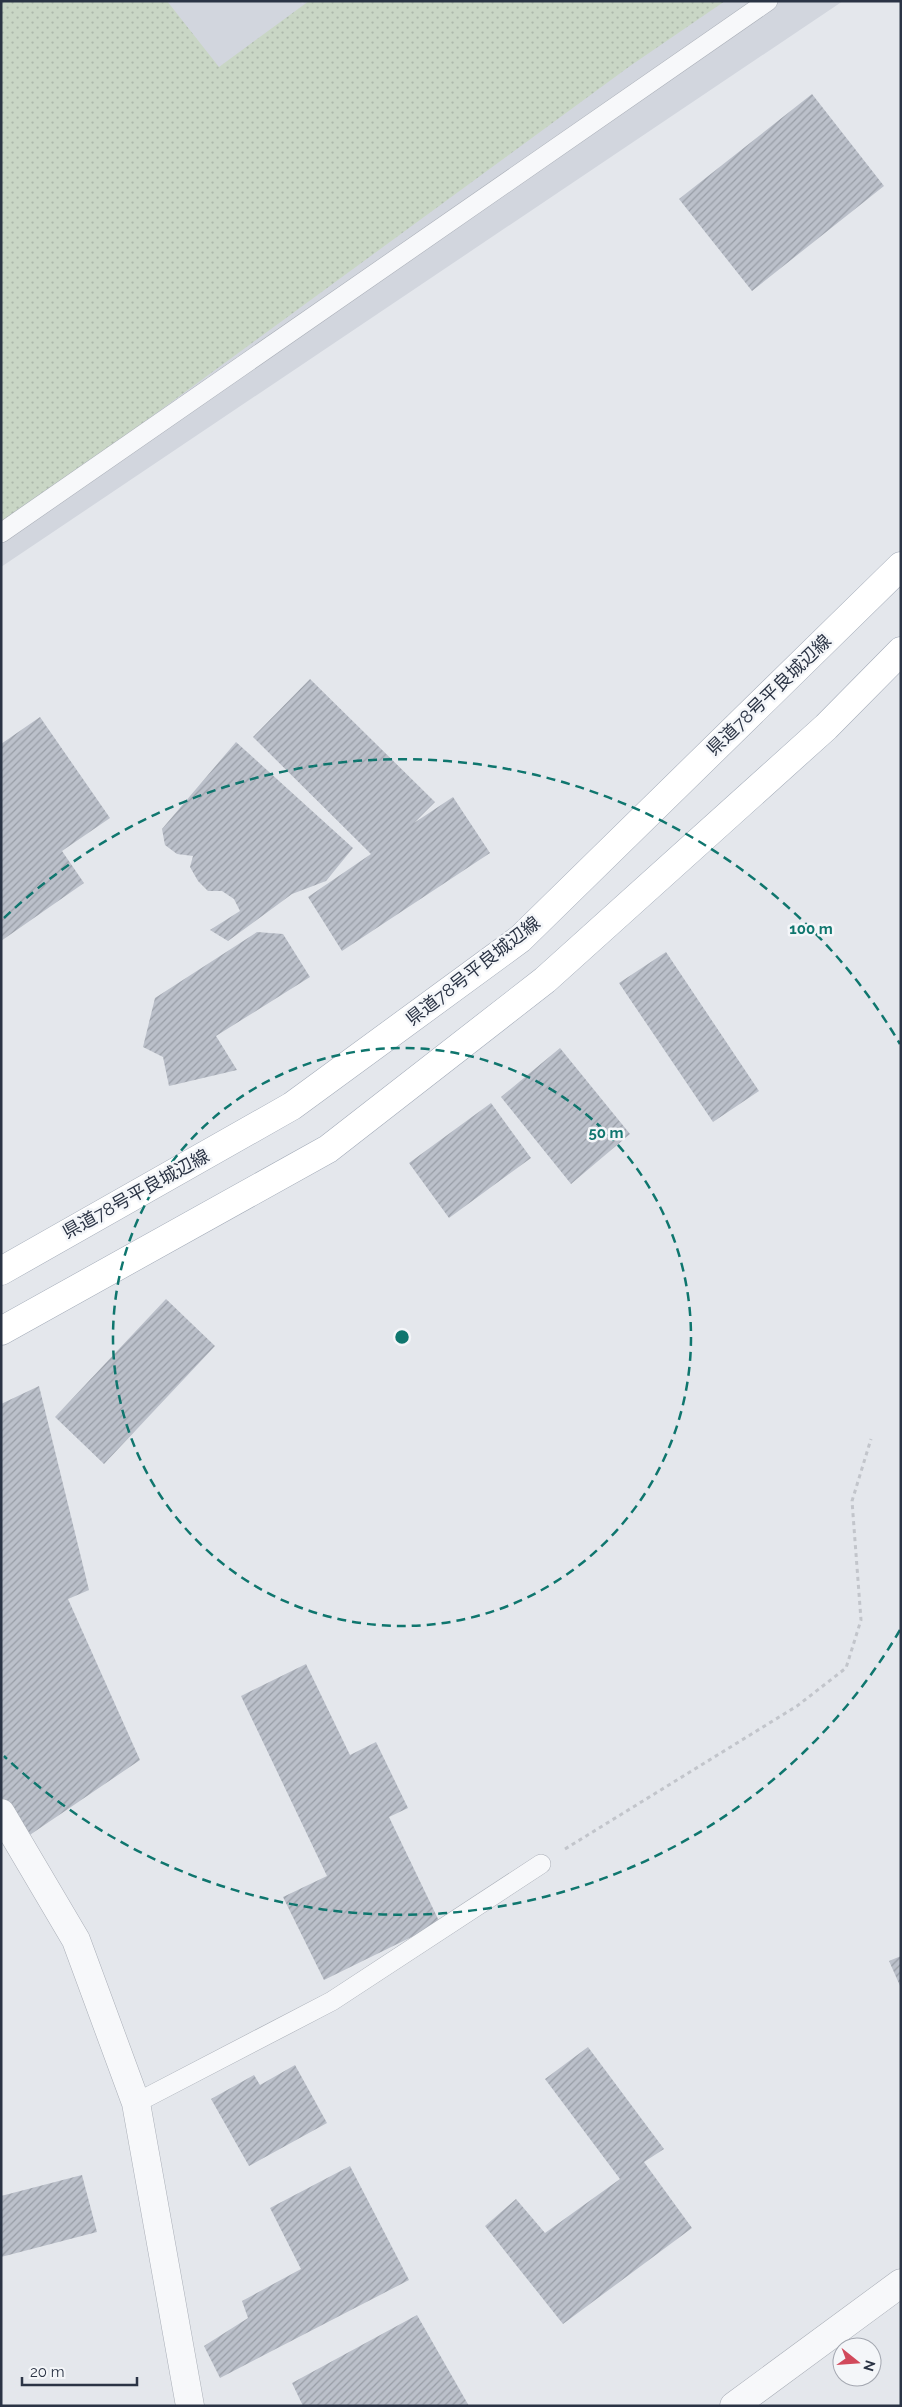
<svg xmlns="http://www.w3.org/2000/svg" width="902" height="2407" font-family="Raleway,'Noto Sans JP',sans-serif">
	<style>
		.built { fill: #d2d6de }
		.grass { fill: url(#grass-dots) }
		.building { fill: url(#building-hatch) }
		.lines { fill: none; stroke-linecap: round; stroke-linejoin: round }
		.lane-casing { stroke: #a9aeb7; stroke-width: 20 }
		.street-casing { stroke: #a9aeb7; stroke-width: 29 }
		.primary-casing { stroke: #a3abb8; stroke-width: 29 }
		.path { stroke: #c2c5cb; stroke-width: 3; stroke-dasharray: 4 4; stroke-linecap: butt }
		.lane { stroke: #f7f8fa; stroke-width: 19 }
		.street { stroke: #f7f8fa; stroke-width: 28 }
		.primary { stroke: #fff; stroke-width: 28 }
		.ring { fill: none; stroke: #0f766e; stroke-width: 2.5; stroke-dasharray: 9 6 }
		.labels { text-anchor: middle; stroke-width: 5; stroke-linejoin: round; paint-order: stroke }
		.street-label { font-size: 18px; fill: #2b3445; stroke: #f4f6f9 }
		.centre { fill: #0f766e; stroke: #f4f6f9; stroke-width: 2.5 }
		.ring-label { font-size: 15px; text-anchor: middle; font-weight: bold; fill: #0f766e; stroke: #f4f6f9; stroke-width: 5; stroke-linejoin: round; paint-order: stroke }
	</style>
	<defs>
		<pattern id="grass-dots" width="8" height="8" patternUnits="userSpaceOnUse" patternTransform="scale(1.25)"><rect width="8" height="8" fill="#c9d6c5"/><path d="M2 2h.1M6 6h.1" fill="none" stroke="#adb8ab" stroke-width="1.8" stroke-linecap="round"/></pattern>
		<pattern id="building-hatch" width="6" height="6" patternUnits="userSpaceOnUse" patternTransform="scale(1.25)"><rect width="6" height="6" fill="#bbc0ca"/><path d="M-1 1l2-2M0 6l6-6M5 7l2-2" fill="none" stroke="#989da6"/></pattern>
	</defs>
	<rect width="100%" height="100%" fill="#e4e7ec"/>
	<path class="built" d="M 1,1 L 843,1 L 1,567 Z"/>
	<path class="grass" d="M 1,1 L 167,1 L 219,67 L 309,1 L 725,1 L 630,66 L 1,527 Z"/>
	<path class="building" d="M 812,94 L 884,186 L 752,291 L 679,199 Z
		M 310,679 L 435,802 L 414,823 L 453,797 L 490,853 L 342,951 L 308,897 L 371,854 L 253,737 Z
		M 40,717 L 110,818 L 62,851 L 84,883 L 1,941 L 1,744 Z
		M 236,742 L 353,848 L 326,881 L 292,894 L 228,941 L 210,930 L 240,911 L 234,899 L 222,891 L 208,891 L 198,881 L 190,867 L 193,856 L 177,854 L 165,845 L 162,829 Z
		M 257,932 L 283,934 L 310,977 L 216,1036 L 237,1070 L 169,1086 L 163,1057 L 143,1047 L 155,998 Z
		M 666,952 L 759,1091 L 713,1122 L 619,983 Z
		M 560,1048 L 630,1134 L 571,1184 L 501,1097 Z
		M 491,1103 L 531,1158 L 449,1218 L 409,1163 Z
		M 166,1299 L 215,1346 L 104,1464 L 55,1417 Z
		M 39,1386 L 89,1590 L 68,1599 L 140,1760 L 18,1843 L 1,1813 L 1,1404 Z
		M 306,1664 L 350,1755 L 376,1742 L 408,1808 L 389,1817 L 440,1923 L 324,1980 L 283,1897 L 327,1876 L 241,1696 Z
		M 901,1956 L 901,1988 L 889,1961 Z
		M 588,2047 L 664,2149 L 644,2162 L 692,2228 L 563,2324 L 485,2226 L 516,2199 L 545,2233 L 620,2179 L 545,2079 Z
		M 295,2065 L 327,2123 L 249,2166 L 211,2099 L 254,2075 L 260,2085 Z
		M 350,2166 L 409,2280 L 220,2378 L 204,2346 L 248,2318 L 242,2301 L 301,2269 L 270,2208 Z
		M 82,2175 L 97,2232 L 1,2257 L 1,2196 Z
		M 417,2315 L 469,2406 L 303,2406 L 292,2383 Z"/>
	<g class="lines">
		<defs>
			<path id="lane" d="M 1,533 L 768,1
				M 136,2103 L 332,2001 L 541,1864"/>
			<path id="street" d="M 1,1813 L 76,1940 L 136,2103 L 190,2406
				M 734,2406 L 901,2283"/>
			<path id="primary" d="M 1,1271 L 292,1106 L 520,939 L 901,566
				M 1,1331 L 328,1149 L 545,980 L 826,727 L 901,651"/>
		</defs>
		<use href="#lane" class="lane-casing"/>
		<use href="#street" class="street-casing"/>
		<use href="#primary" class="primary-casing"/>
		<path class="path" d="M 565,1849 L 797,1706 L 846,1668 L 861,1620 L 852,1501 L 871,1439"/>
		<use href="#lane" class="lane"/>
		<use href="#street" class="street"/>
		<use href="#primary" class="primary"/>
	</g>
	<g class="ring">
		<circle cx="402" cy="1337" r="289"/>
		<path d="M900 1630A578 578 0 0 1 4 1756M4 918A578 578 0 0 1 900 1044"/>
	</g>
	<g class="labels">
		<g class="street-label">
			<text transform="translate(769 695) rotate(-44)" y="6">県道78号平良城辺線</text>
			<text transform="translate(473 971) rotate(-38)" y="6">県道78号平良城辺線</text>
			<text transform="translate(136 1194) rotate(-29)" y="6">県道78号平良城辺線</text>
		</g>
	</g>
	<circle cx="402" cy="1337" r="8" class="centre"/>
	<g class="ring-label">
		<text x="811" y="934">100 m</text>
		<text x="606" y="1138">50 m</text>
	</g>
	<rect width="902" height="2407" fill="none" stroke="#2b3445" stroke-width="5"/>
	<g transform="translate(857 2362) rotate(107)"><circle r="24" fill="#f4f6f9" stroke="#a4a8b1"/>
	<path d="M0-4L9 19L0 12L-9 19Z" fill="#d1495b"/>
	<text y="-8" font-size="14" font-weight="bold" text-anchor="middle" fill="#2b3445">N</text>
	</g>
	<path d="M22 2377v8h115v-8" fill="none" stroke="#2b3445" stroke-width="2.5"/>
	<text x="30" y="2377" font-size="15" fill="#2b3445" stroke="#f4f6f9" stroke-width="4" paint-order="stroke">20 m</text>
</svg>
